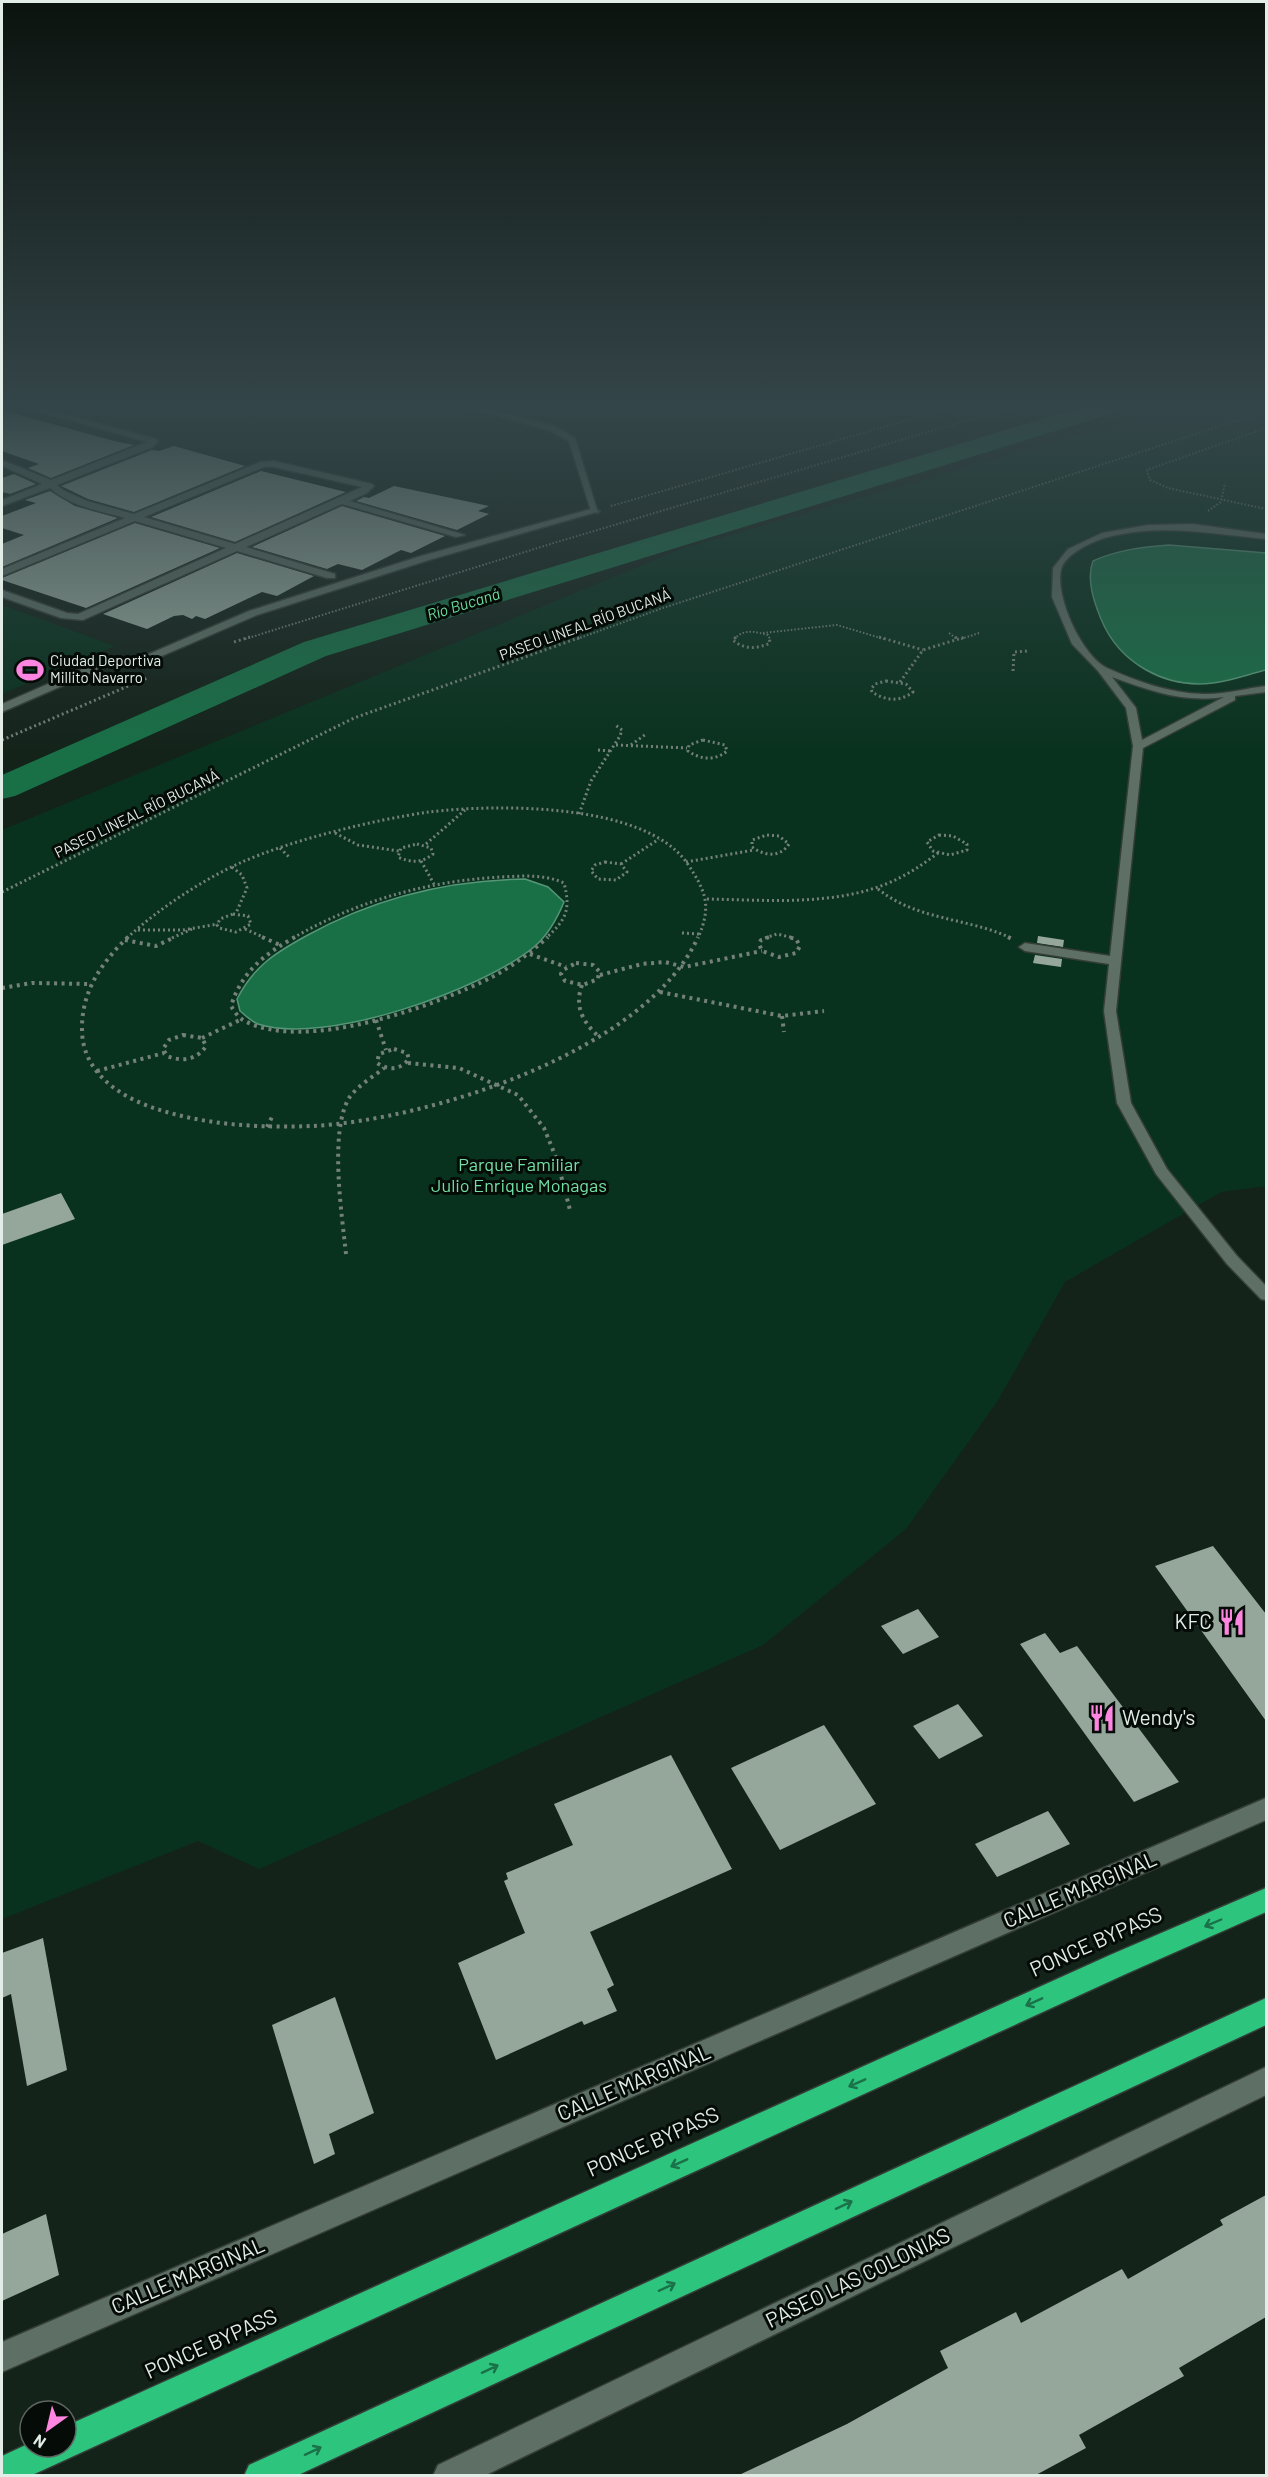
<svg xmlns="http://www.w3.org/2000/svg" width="1268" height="2477" font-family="Barlow,sans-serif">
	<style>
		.green { fill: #09321e }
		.water { fill: #197047; stroke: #569677; stroke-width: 1.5 }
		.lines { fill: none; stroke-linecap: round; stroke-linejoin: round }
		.river { fill: #197047; fill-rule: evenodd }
		.building { fill: #95a79b }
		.lane-casing { stroke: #343e37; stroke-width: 3 }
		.street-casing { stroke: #343e37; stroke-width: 3 }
		.highway-casing { stroke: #343e37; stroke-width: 3 }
		.path-far2 { stroke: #748179; stroke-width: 2; stroke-dasharray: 1.5 2; stroke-linecap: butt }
		.path-far1 { stroke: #748179; stroke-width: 3; stroke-dasharray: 2 3; stroke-linecap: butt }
		.path { stroke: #748179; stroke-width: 4; stroke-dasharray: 3 4.5; stroke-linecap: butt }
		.lane { fill: #5e7065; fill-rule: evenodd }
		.street { fill: #5e7065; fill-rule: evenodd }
		.highway { fill: #2dc47e; fill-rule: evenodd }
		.oneway { stroke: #1b7148 }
		.labels { text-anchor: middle; stroke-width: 6; stroke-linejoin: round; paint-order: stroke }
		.far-street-label { font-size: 15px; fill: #e3ede7; stroke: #050b07 }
		.far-poi-label { font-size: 15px; fill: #e3ede7; stroke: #050b07; text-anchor: start }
		.far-water-label { font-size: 16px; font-style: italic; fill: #6edc9f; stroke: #050b07 }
		.park-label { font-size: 18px; fill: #72e0a4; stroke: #050b07 }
		.near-poi-label { font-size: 21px; fill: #e3ede7; stroke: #050b07; text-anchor: end }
		.near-street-label { font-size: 21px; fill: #e3ede7; stroke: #050b07 }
	</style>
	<rect width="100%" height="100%" fill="#14231a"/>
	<path class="green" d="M 1182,406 L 1266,406 L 1266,1186 L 1221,1192 L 1065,1282 L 997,1402 L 906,1529 L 763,1645 L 259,1869 L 198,1841 L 2,1919 L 2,830 L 684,548 Z
		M 2,605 L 115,646 L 2,694 Z"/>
	<path class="water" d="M 1169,545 L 1266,553 L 1266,670 C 1249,674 1231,681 1213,683 C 1165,689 1119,663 1101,619 C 1094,602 1086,579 1093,561 C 1117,550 1142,547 1169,545 Z
		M 525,879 L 548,887 L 564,902 C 557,919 548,935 534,947 C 481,990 325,1046 258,1024 C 252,1022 245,1015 240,1011 L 237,999 C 254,966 275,953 306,936 C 374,898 447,880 525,879 Z"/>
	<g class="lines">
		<path class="river" d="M 1085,406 L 1123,406 L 1120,411 L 326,656 L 15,796 L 2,799 L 2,775 L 304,642 Z"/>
	</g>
	<path class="building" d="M 2,410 L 114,441 L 134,445 L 51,478 L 28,468 L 39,464 L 2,451 Z
		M 174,446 L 245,466 L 134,512 L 88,499 L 61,486 L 152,450 L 159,451 Z
		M 261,471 L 346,492 L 235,542 L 151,517 Z
		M 14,474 L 36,484 L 10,494 L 2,492 L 2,478 Z
		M 394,486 L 489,506 L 478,511 L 489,514 L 457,530 L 356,501 L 364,497 L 369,498 Z
		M 50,491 L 75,506 L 118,518 L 2,567 L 2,544 L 24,535 L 2,528 L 2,516 L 36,503 L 25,500 Z
		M 342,506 L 445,536 L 411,553 L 401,550 L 362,570 L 338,564 L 327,569 L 252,547 Z
		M 135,523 L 220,548 L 86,608 L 2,580 L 2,578 Z
		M 237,553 L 314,576 L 277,596 L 262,592 L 205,619 L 196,616 L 192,619 L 183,615 L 174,616 L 147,629 L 103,614 Z
		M 1038,936 L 1064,940 L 1063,947 L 1037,943 Z
		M 1035,955 L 1062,959 L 1061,967 L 1033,963 Z
		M 61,1193 L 75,1219 L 2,1245 L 2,1214 Z
		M 1213,1546 L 1266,1614 L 1266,1721 L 1155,1566 Z
		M 918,1609 L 939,1637 L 903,1654 L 881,1626 Z
		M 1045,1633 L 1060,1653 L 1077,1646 L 1179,1782 L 1134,1802 L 1020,1644 Z
		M 958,1704 L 983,1736 L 939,1759 L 913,1726 Z
		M 824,1725 L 876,1804 L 780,1850 L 731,1768 Z
		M 671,1755 L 732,1869 L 590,1932 L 614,1985 L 607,1989 L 617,2011 L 584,2025 L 582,2021 L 496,2060 L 458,1963 L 525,1933 L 504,1881 L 508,1879 L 506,1873 L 573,1845 L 554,1804 Z
		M 1048,1811 L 1070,1844 L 997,1877 L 975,1844 Z
		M 43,1938 L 67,2070 L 27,2086 L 11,1994 L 2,1998 L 2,1953 Z
		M 335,1997 L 374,2113 L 329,2134 L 335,2154 L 314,2164 L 272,2025 Z
		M 1266,2195 L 1266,2317 L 1179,2368 L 1184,2376 L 1079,2435 L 1086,2448 L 1036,2475 L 739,2475 L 847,2424 L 948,2368 L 940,2351 L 1016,2312 L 1021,2323 L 1122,2269 L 1128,2279 L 1223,2225 L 1220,2220 Z
		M 46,2214 L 59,2275 L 2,2301 L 2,2234 Z"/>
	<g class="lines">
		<defs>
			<path id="lane" d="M 462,406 L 475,406 L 554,426 L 575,438 L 598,513 L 591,511 L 569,441 L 548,430 Z
				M 1193,524 L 1266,534 L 1266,539 C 1213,534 1162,523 1108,537 C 1094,541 1065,553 1061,570 C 1055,597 1082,656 1107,668 C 1138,682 1170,693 1203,694 C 1224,695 1246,688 1266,686 L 1266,692 L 1235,696 L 1235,700 L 1143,748 L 1116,1011 L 1131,1103 L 1167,1169 L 1237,1256 L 1266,1286 L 1266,1300 L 1261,1299 L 1227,1264 L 1156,1174 L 1117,1103 L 1104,1011 L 1109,964 L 1025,951 L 1019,947 L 1025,943 L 1110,956 L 1133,746 L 1126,708 L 1098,671 L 1072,644 L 1052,597 L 1053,568 L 1068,549 L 1102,533 L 1148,525 ZM 1112,677 C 1151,691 1182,703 1224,697 L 1142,740 L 1136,708 Z"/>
			<path id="street" d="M 20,406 L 35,406 L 156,439 L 158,441 L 153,447 L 57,485 L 63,490 L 87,501 L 134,514 L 260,462 L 274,461 L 372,484 L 374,486 L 367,493 L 350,501 L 465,535 L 456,537 L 342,504 L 246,547 L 335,574 L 335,578 L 327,578 L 237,551 L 83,620 L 61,618 L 2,597 L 2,590 L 67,613 L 78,614 L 226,548 L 135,521 L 2,576 L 2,569 L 125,518 C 100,511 69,506 50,488 L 2,506 L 2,500 L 42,484 L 2,466 L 2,460 L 51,480 L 147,442 ZM 264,467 L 274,467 L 362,487 L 235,544 L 144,517 Z
				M 591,509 L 600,511 L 429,560 L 257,615 L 150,661 L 131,666 L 110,665 L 2,712 L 2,704 L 105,659 L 131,660 L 142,657 L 249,611 L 421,556 Z
				M 1266,1798 L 1266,1820 L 2,2372 L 2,2342 Z
				M 1266,2067 L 1266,2095 L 484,2476 L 433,2476 L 438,2465 Z"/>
			<path id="highway" d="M 1266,1888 L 1266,1912 L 1128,1973 L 30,2476 L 2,2476 L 2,2456 L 30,2443 L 30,2447 L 66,2447 L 66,2426 L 1110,1955 Z
				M 1266,1998 L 1266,2025 L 296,2476 L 244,2476 L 249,2465 Z"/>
		</defs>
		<use href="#lane" class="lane-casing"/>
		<use href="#street" class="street-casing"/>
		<use href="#highway" class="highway-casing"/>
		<path class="path-far2" d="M 1266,428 L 1147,470 L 1150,480 L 1168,488 L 1266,509
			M 611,506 L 956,406
			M 1208,511 L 1221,502 L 1225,483
			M 763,633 L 837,625 L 884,639
			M 949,633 L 957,639
			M 245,639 L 557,542 L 1015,406
			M 577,639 L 660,609 L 1266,411
			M 734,639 C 745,628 755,632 768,635 L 770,639
			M 961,639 L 979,633"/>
		<path class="path-far1" d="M 736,637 L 733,640 C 744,650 757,649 770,643 L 769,637
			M 879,637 L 923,650
			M 955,637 L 958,639
			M 234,642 L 250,637
			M 1013,671 L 1014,652 L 1027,651
			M 886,681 L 906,684 L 913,692 C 900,702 886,701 872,692 L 871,689 L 875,684 Z
			M 900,682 L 923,650 L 965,637
			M 2,740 L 147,678
			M 703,740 L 725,745 L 727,751 C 715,761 701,760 688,751 L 689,745 Z
			M 616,745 L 687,748
			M 631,745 L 646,734
			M 598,750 L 611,751
			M 579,814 L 591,781 L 620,736 L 622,730 L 614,724
			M 335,833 L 358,845 L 399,851
			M 767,835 L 779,836 L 789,844 C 780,858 764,856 752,847 L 752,840 Z
			M 939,835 L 953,836 L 967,844 L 967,850 L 950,855 L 933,851 L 927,842 Z
			M 417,844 L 431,848 L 433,854 C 422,863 411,863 398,857 L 401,848 Z
			M 426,844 L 465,810
			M 280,848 L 290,858
			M 421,861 L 434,884
			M 605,862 L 621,864 L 627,872 L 616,880 L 598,879 L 591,871 L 595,865 Z
			M 686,862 L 754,850
			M 621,864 L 659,839
			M 232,867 L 242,875 L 247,888 L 236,913
			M 878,889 C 918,921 966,917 1011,938
			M 2,892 L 354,718 L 581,637
			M 707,899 C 766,900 831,906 886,884 C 906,876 922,865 938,853
			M 233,914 L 248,916 L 251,924 L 236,932 L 219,928 L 217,925 L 220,919 Z
			M 245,929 L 265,938
			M 138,930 L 183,930 L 218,924
			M 682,933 L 699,934
			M 127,938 C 157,910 202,880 240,863 C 291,840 373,820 429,812 C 496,804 644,802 687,863 C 706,891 712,906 698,938
			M 172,938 L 192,929
			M 293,938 C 357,901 427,881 501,877 C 523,876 544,874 564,883 C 571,910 566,920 546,938
			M 765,938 L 777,934 L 794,938"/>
		<path class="path" d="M 128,937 C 101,963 81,992 82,1031 C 83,1071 117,1095 151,1107 C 202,1125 258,1128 312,1126 C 429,1120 647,1051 698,937
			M 262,937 L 280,945
			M 295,937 C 265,954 242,971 231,1006 C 234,1011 238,1017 243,1020 C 303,1054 435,1006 492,977 C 513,966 531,952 548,937
			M 769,937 L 761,940 L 759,944 L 762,951 L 779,957 L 796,953 L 800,946 L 796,939 L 788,937
			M 1008,937 L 1012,939
			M 125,940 L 156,946 L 175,937
			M 530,954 L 566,967
			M 576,963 L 593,965 L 599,971 L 598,979 L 583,985 L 565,981 L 561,974 L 563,970 Z
			M 600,975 L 642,964 L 665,962 L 684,967 L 762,951
			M 582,985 C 574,1007 583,1022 599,1037
			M 2,988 L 32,983 L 91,984
			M 660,992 L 782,1016 L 824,1011
			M 782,1016 L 784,1032
			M 376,1020 L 386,1050
			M 183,1035 L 202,1038 L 206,1046 C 197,1060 182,1062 167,1056 L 163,1049 L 169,1040 Z
			M 202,1038 L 242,1019
			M 394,1049 L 407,1053 L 409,1059 C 400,1070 389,1071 377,1063 L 379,1054 Z
			M 408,1063 L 459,1068 L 518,1095 L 544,1128 L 557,1160 L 570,1210
			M 97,1071 L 164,1053
			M 267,1127 L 273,1115
			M 346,1254 C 342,1215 329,1132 349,1098 C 357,1086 373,1077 384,1068"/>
		<use href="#lane" class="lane"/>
		<use href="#street" class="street"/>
		<use href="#highway" class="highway"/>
	</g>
	<defs><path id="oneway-shaft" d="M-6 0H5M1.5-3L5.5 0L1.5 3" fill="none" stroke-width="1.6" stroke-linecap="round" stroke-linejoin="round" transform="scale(1.5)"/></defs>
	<g class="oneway">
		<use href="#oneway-shaft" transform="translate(1213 1923) rotate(157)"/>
		<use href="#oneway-shaft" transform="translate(1034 2002) rotate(156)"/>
		<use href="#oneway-shaft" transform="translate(857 2083) rotate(156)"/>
		<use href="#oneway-shaft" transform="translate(679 2163) rotate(156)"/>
		<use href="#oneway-shaft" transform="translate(844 2205) rotate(-25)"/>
		<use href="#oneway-shaft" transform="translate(667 2287) rotate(-25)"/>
		<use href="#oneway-shaft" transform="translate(490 2369) rotate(-25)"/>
		<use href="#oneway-shaft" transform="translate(313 2451) rotate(-25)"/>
	</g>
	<linearGradient id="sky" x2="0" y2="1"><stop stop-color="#0b130e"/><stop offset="0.54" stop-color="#344549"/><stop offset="1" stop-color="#344549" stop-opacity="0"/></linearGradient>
	<rect width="1268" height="753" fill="url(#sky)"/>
	<defs>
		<symbol id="stadium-bare" viewBox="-9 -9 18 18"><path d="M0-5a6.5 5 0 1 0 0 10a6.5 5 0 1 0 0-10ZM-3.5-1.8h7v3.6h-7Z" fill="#fe85e0" stroke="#050b07" stroke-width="2.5" paint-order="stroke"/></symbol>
		<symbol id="restaurant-bare" viewBox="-9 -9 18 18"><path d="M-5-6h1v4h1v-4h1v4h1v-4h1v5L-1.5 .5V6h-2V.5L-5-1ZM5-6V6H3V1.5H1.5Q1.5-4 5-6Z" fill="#fe85e0" stroke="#050b07" stroke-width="2.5" paint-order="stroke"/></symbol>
	</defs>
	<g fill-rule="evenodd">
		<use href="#stadium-bare" x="11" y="651" width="38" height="38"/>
		<use href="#restaurant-bare" x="1213" y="1603" width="38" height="38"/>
		<use href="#restaurant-bare" x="1083" y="1699" width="38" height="38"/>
	</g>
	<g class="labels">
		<g class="far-street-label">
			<text transform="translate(585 625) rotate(-20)" y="5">PASEO LINEAL RÍO BUCANÁ</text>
			<text transform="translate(137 814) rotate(-26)" y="5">PASEO LINEAL RÍO BUCANÁ</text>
		</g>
		<g class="far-poi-label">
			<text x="50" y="666">Ciudad Deportiva<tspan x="50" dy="17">Millito Navarro</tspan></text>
		</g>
		<g class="far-water-label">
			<text transform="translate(463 604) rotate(-17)" y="6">Río Bucaná</text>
		</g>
		<g class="park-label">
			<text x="519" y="1171">Parque Familiar<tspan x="519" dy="21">Julio Enrique Monagas</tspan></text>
		</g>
		<g class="near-poi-label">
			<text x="1212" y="1629">KFC</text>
			<text x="1122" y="1725" text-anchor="start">Wendy's</text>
		</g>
		<g class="near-street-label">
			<text transform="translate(1080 1890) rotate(-23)" y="7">CALLE MARGINAL</text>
			<text transform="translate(1096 1942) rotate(-24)" y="7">PONCE BYPASS</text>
			<text transform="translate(634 2083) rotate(-23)" y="7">CALLE MARGINAL</text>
			<text transform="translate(653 2142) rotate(-24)" y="7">PONCE BYPASS</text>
			<text transform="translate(188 2276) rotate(-23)" y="7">CALLE MARGINAL</text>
			<text transform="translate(858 2278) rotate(-26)" y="7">PASEO LAS COLONIAS</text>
			<text transform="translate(211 2344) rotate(-24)" y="7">PONCE BYPASS</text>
		</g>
	</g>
	<rect width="1268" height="2477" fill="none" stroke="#e3ede7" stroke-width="6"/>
	<g transform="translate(48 2429) rotate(214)"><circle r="28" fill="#050b07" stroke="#5e6561" stroke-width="1.5"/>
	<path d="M0-4.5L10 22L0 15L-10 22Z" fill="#fe85e0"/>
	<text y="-9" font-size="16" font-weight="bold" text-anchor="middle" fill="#e3ede7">N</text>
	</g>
</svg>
